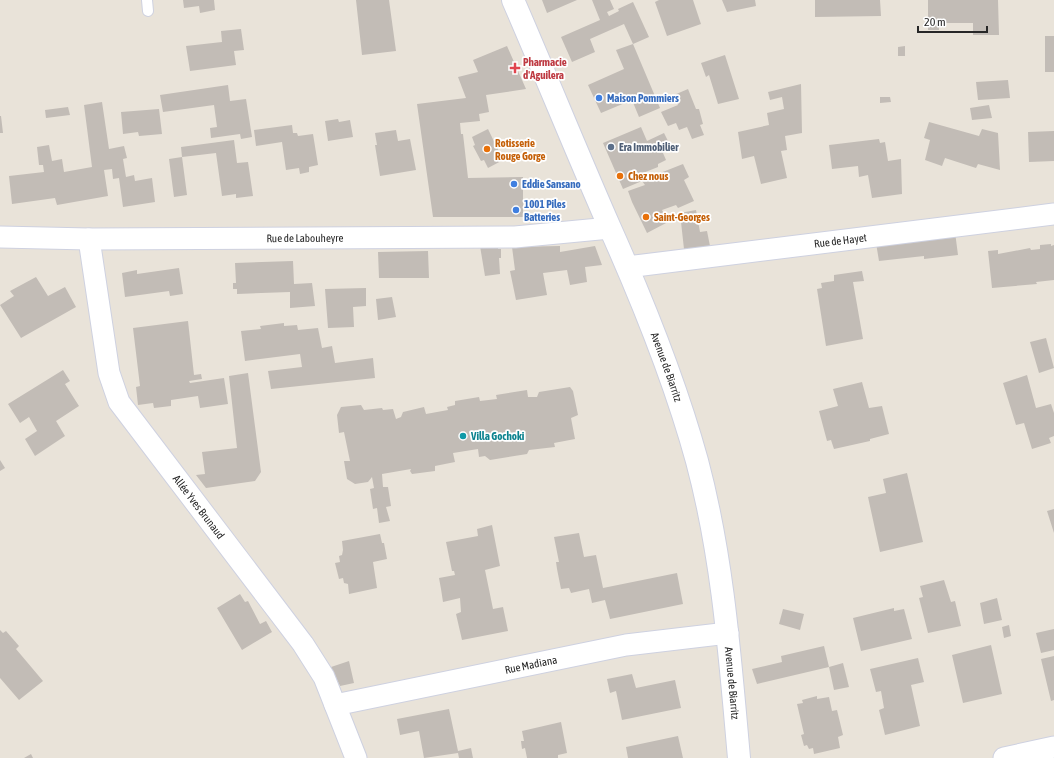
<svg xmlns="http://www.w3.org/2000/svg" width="1054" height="758" font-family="'Asap Condensed',sans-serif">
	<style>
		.building { fill: #c2bcb6 }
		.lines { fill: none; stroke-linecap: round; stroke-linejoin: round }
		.lane-casing { stroke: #ced1e0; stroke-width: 12 }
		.street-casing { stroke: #ced1e0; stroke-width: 23 }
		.secondary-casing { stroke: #ced1e0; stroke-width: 24 }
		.lane { stroke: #fff; stroke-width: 10 }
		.street { stroke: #fff; stroke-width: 21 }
		.secondary { stroke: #fff; stroke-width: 22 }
		.health-dot { fill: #e0444e; stroke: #fff; stroke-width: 1.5 }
		.shop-dot { fill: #3f7fe0; stroke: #fff; stroke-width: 1.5 }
		.service-dot { fill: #5c6f8a; stroke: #fff; stroke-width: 1.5 }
		.food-dot { fill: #e8710a; stroke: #fff; stroke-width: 1.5 }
		.culture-dot { fill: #0f9aa8; stroke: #fff; stroke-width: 1.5 }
		.labels { text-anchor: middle; stroke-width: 3.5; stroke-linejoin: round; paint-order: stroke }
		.health-label { font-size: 11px; font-weight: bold; fill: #be3a42; stroke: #fff; text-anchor: start }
		.shop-label { font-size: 11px; font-weight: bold; fill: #366cbe; stroke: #fff; text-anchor: start }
		.food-label { font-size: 11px; font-weight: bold; fill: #c56008; stroke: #fff; text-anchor: start }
		.service-label { font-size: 11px; font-weight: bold; fill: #4e5e75; stroke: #fff; text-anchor: start }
		.street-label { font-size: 11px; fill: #272727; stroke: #fff }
		.culture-label { font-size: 11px; font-weight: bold; fill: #0d838f; stroke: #fff; text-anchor: start }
	</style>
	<rect width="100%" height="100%" fill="#e9e3d9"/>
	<path class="building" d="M 183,0 L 214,0 L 215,10 L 200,13 L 199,6 L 184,8 Z
		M 356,0 L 389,0 L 396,51 L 362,55 Z
		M 542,0 L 577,0 L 547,13 Z
		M 592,0 L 610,0 L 614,9 L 607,12 L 609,16 L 619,11 L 618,9 L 633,2 L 649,37 L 633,44 L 624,24 L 590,39 L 595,52 L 572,62 L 561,37 L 600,20 Z
		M 659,0 L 693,0 L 701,24 L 667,36 L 655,2 Z
		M 722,0 L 755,0 L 756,6 L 727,12 Z
		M 815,0 L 880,0 L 881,16 L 815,17 Z
		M 928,0 L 998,0 L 999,35 L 973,35 L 973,23 L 939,23 L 939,30 L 928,30 Z
		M 241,29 L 244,50 L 234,51 L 236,65 L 190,71 L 186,46 L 222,42 L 221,31 Z
		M 1045,36 L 1054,36 L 1054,72 L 1045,72 Z
		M 633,44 L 660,108 L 639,117 L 632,100 L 601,113 L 588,85 L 624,69 L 616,50 Z
		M 507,46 L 526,89 L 486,95 L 489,112 L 479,114 L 480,121 L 460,123 L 461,134 L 463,134 L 468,178 L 523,177 L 523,217 L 433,217 L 417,104 L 466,98 L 458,77 L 478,72 L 473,60 Z
		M 905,46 L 905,56 L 898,56 L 898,47 Z
		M 725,55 L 739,99 L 718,104 L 709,75 L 706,77 L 701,63 Z
		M 1008,80 L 1010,98 L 978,100 L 976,82 Z
		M 801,84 L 802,133 L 785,136 L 787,150 L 781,151 L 787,178 L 761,184 L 754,156 L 742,159 L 738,132 L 769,125 L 767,113 L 784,109 L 782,97 L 770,100 L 768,92 Z
		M 228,85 L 230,101 L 246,99 L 252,137 L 241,139 L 240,134 L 211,138 L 210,128 L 217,127 L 214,105 L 163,112 L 160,95 Z
		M 688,89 L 696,109 L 699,109 L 703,124 L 700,125 L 704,135 L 692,139 L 687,127 L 679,130 L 676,123 L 668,126 L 661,112 L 678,105 L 674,95 Z
		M 880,97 L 890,97 L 891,102 L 880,103 Z
		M 102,102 L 109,149 L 124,146 L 127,158 L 123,159 L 126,177 L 134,175 L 135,181 L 152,178 L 155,202 L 123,207 L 119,178 L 113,179 L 112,169 L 104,170 L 108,196 L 57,205 L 55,198 L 12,204 L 9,176 L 44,172 L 43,165 L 39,165 L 37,147 L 49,145 L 52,161 L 62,159 L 64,172 L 92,167 L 84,105 Z
		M 989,105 L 992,118 L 972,120 L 970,108 Z
		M 68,107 L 70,115 L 46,118 L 45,110 Z
		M 159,109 L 162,134 L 139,136 L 138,132 L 123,134 L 121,112 Z
		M 0,116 L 1,116 L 3,133 L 0,133 Z
		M 338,119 L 339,122 L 350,120 L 353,137 L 328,141 L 325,121 Z
		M 929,122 L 979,136 L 982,129 L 998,133 L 1000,170 L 978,164 L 976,168 L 945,158 L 942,166 L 925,160 L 930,140 L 924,138 Z
		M 292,125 L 293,133 L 297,133 L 298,136 L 313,134 L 318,165 L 309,167 L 309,172 L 300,174 L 299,168 L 286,170 L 282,142 L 256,146 L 254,130 Z
		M 641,127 L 647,141 L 664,133 L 672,149 L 663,153 L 666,160 L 658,164 L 658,167 L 643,173 L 645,179 L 683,164 L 689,177 L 684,180 L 694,201 L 678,208 L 676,205 L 662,210 L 668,222 L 647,233 L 632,202 L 628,191 L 645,185 L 642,181 L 623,189 L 603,143 Z
		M 488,129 L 503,160 L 488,168 L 484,160 L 481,161 L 473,146 L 475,145 L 472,137 Z
		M 396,130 L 398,141 L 410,139 L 416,170 L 380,176 L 375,145 L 377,145 L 375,133 Z
		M 1054,131 L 1054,161 L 1029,162 L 1028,132 Z
		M 879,139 L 880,143 L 885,142 L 888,161 L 901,159 L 902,194 L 872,198 L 868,175 L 859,177 L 858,166 L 832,169 L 829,145 Z
		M 234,140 L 237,163 L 248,162 L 253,196 L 236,198 L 236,194 L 222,196 L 216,153 L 182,157 L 181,147 Z
		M 182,157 L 187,195 L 174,197 L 169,159 Z
		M 696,210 L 700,232 L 707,231 L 710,246 L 684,249 L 680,213 Z
		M 955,232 L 958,255 L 924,259 L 924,256 L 879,261 L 876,243 Z
		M 1051,244 L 1051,246 L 1054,245 L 1054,280 L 1036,282 L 1037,284 L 992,288 L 988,251 L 998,250 L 998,254 L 1030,248 L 1031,250 L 1040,249 L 1040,245 Z
		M 480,246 L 498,246 L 498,249 L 501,249 L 501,258 L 499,258 L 500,274 L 485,276 Z
		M 560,246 L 560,252 L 595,246 L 602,265 L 585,267 L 587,282 L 570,285 L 567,270 L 543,273 L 547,295 L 516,300 L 510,271 L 515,270 L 512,247 Z
		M 428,251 L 429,278 L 379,278 L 378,252 Z
		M 293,261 L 294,284 L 312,283 L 315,306 L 290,308 L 290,292 L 237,294 L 237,289 L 233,289 L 233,283 L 236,283 L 235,263 Z
		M 179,268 L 183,294 L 170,296 L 169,291 L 125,297 L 122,273 L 137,270 L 137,274 Z
		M 862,271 L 864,281 L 853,282 L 863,339 L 826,346 L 817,289 L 822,288 L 821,283 L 834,281 L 834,275 Z
		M 36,277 L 48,296 L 65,287 L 76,307 L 21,338 L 0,305 L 14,296 L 10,291 Z
		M 366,288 L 366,306 L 353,307 L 354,327 L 328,328 L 325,289 Z
		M 392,297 L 396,317 L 378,320 L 376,299 Z
		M 188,321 L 194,375 L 201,374 L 202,379 L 189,381 L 190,383 L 224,378 L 228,404 L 200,408 L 198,396 L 171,400 L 171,406 L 154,408 L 153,403 L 138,405 L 136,387 L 140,386 L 133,328 Z
		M 284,323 L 284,326 L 297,325 L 298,330 L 318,328 L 322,348 L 332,346 L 335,363 L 373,358 L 375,378 L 271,389 L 268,371 L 302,367 L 300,354 L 245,361 L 241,331 L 261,329 L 260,326 Z
		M 1046,338 L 1054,368 L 1039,373 L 1030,342 Z
		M 63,370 L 70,381 L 65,384 L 79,406 L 56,421 L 65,436 L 35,456 L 25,439 L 37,431 L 29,417 L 20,423 L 8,404 Z
		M 248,373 L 261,472 L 255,481 L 206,488 L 196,475 L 205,474 L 202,452 L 237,448 L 229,376 Z
		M 1027,375 L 1036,408 L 1051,404 L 1054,413 L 1054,436 L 1049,438 L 1051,443 L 1032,449 L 1024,423 L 1016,425 L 1003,383 Z
		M 862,382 L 869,408 L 882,406 L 889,434 L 870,439 L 870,441 L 834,449 L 831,440 L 827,441 L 819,411 L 838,406 L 833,389 Z
		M 570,387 L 573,391 L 578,415 L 571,418 L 575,439 L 554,443 L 555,447 L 529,450 L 527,454 L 490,460 L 485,456 L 479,457 L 478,449 L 453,453 L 455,462 L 435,466 L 435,471 L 412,474 L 410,471 L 411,469 L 382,474 L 383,487 L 388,487 L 391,506 L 386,507 L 390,521 L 379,523 L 377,508 L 373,509 L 370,489 L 374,488 L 372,477 L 368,482 L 355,484 L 347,479 L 344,461 L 350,461 L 344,432 L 339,433 L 337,415 L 341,407 L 361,405 L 364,410 L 382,408 L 383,410 L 393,409 L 396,419 L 401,417 L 403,412 L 424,407 L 426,414 L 448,410 L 447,407 L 455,405 L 455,401 L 479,397 L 480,401 L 497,399 L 496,395 L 527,390 L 528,397 L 537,397 L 539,392 Z
		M 0,460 L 5,468 L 0,471 Z
		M 907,473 L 923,542 L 880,552 L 868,497 L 886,493 L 883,479 Z
		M 1054,509 L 1054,533 L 1047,511 Z
		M 492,525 L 500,566 L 485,570 L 493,609 L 503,607 L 508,631 L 462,640 L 456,614 L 461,612 L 460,598 L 443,602 L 441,589 L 439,578 L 455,575 L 454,571 L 452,571 L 446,542 L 478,536 L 477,529 Z
		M 579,533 L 584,557 L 596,555 L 603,588 L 677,573 L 683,604 L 610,619 L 605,600 L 592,603 L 589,589 L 571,593 L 569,588 L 561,589 L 557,569 L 556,562 L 559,562 L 554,537 Z
		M 380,534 L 382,543 L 384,543 L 387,559 L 373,562 L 377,588 L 349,594 L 348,584 L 344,583 L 343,578 L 339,579 L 335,563 L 340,562 L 339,556 L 342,555 L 343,550 L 342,541 Z
		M 944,580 L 951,602 L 955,601 L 961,626 L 928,633 L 919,598 L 923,597 L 920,586 Z
		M 240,594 L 245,602 L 248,601 L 260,624 L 266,621 L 272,632 L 242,650 L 217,608 Z
		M 997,598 L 1002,620 L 984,624 L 980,603 Z
		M 894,608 L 894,611 L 904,609 L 912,639 L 861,651 L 853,618 Z
		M 783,609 L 804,614 L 800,630 L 779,624 Z
		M 1009,625 L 1011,636 L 1004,638 L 1002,627 Z
		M 1054,629 L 1054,650 L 1041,653 L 1036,633 Z
		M 0,630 L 3,633 L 6,631 L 19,646 L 16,649 L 43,681 L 19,700 L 0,678 Z
		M 991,645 L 1002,694 L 963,703 L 952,655 Z
		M 824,646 L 829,667 L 757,684 L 752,669 L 782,662 L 781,656 Z
		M 1054,656 L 1054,700 L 1051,701 L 1041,659 Z
		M 918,658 L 924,682 L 911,685 L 920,726 L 885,735 L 879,710 L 884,708 L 881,691 L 876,692 L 870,669 Z
		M 349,661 L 354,683 L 340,686 L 331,667 Z
		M 843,663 L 849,687 L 834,690 L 829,667 Z
		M 632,674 L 636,688 L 675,680 L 681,708 L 622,720 L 616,691 L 610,693 L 607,679 Z
		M 817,696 L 817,699 L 829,697 L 832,711 L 837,710 L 843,735 L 838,737 L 840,748 L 814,754 L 813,748 L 809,749 L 807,745 L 804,746 L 801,735 L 804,734 L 797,704 L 803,703 L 802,700 Z
		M 449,709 L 458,751 L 471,748 L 473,758 L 459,758 L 458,753 L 424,758 L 419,731 L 400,735 L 397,719 Z
		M 561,722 L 567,753 L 558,755 L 558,758 L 527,758 L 525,748 L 522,749 L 521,741 L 524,741 L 522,731 Z
		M 678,736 L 683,758 L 628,758 L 626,747 Z
		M 31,754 L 33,758 L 24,758 Z"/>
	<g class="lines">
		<defs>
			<path id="lane" d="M 147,0 L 148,11"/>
			<g id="street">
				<path id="s1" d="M 0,237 L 89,239 L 515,237 L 610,228"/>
				<path id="s2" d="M 89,239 L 109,373 L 119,402 L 303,644 L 324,677 L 356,758"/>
				<path id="s3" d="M 627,267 L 1054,214"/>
				<path id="s4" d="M 335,705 L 626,645 L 728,633"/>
				<path d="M 1004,758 L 1054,747"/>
			</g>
			<g id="secondary">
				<path id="s5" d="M 513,0 C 546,76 577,153 610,228 C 644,304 675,381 697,461 C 723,558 730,658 739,758"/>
			</g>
		</defs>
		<use href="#lane" class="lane-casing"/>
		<use href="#street" class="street-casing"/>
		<use href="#secondary" class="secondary-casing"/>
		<use href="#lane" class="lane"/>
		<use href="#street" class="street"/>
		<use href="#secondary" class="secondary"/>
	</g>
	<path class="health-dot" d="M513 62h4v4h4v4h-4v4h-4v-4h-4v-4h4z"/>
	<g class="shop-dot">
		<circle cx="599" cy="98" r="4"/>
		<circle cx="514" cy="184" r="4"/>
		<circle cx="516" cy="210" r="4"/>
	</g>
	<circle class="service-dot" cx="611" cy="147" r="4"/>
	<g class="food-dot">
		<circle cx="487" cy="149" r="4"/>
		<circle cx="620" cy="176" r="4"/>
		<circle cx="646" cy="217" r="4"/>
	</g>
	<circle class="culture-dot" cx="463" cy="436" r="4"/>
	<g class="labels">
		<g class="health-label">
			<text x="523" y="66">Pharmacie<tspan x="523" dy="13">d'Aguilera</tspan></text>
		</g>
		<g class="shop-label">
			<text x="607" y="102">Maison Pommiers</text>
			<text x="522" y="188">Eddie Sansano</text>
			<text x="524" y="208">1001 Piles<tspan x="524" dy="13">Batteries</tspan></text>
		</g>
		<g class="food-label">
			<text x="495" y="147">Rotisserie<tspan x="495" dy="13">Rouge Gorge</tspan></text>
			<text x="628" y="180">Chez nous</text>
			<text x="654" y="221">Saint-Georges</text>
		</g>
		<g class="service-label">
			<text x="619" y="151">Era Immobilier</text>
		</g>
		<g class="street-label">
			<text dy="4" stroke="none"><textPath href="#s1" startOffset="305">Rue de Labouheyre</textPath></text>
			<text dy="4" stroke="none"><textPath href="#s3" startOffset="215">Rue de Hayet</textPath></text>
			<text dy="4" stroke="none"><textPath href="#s5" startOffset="398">Avenue de Biarritz</textPath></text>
			<text dy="4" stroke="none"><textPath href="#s2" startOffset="298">Allée Yves Brunaud</textPath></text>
			<text dy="4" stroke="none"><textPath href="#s4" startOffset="200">Rue Madiana</textPath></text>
			<text dy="4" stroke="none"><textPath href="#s5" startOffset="722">Avenue de Biarritz</textPath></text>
		</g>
		<g class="culture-label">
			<text x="471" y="440">Villa Gochoki</text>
		</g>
	</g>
	<path d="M918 26v6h69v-6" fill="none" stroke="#272727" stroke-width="2"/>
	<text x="924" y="26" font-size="12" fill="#272727" stroke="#ffffff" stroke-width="3" paint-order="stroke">20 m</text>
</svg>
